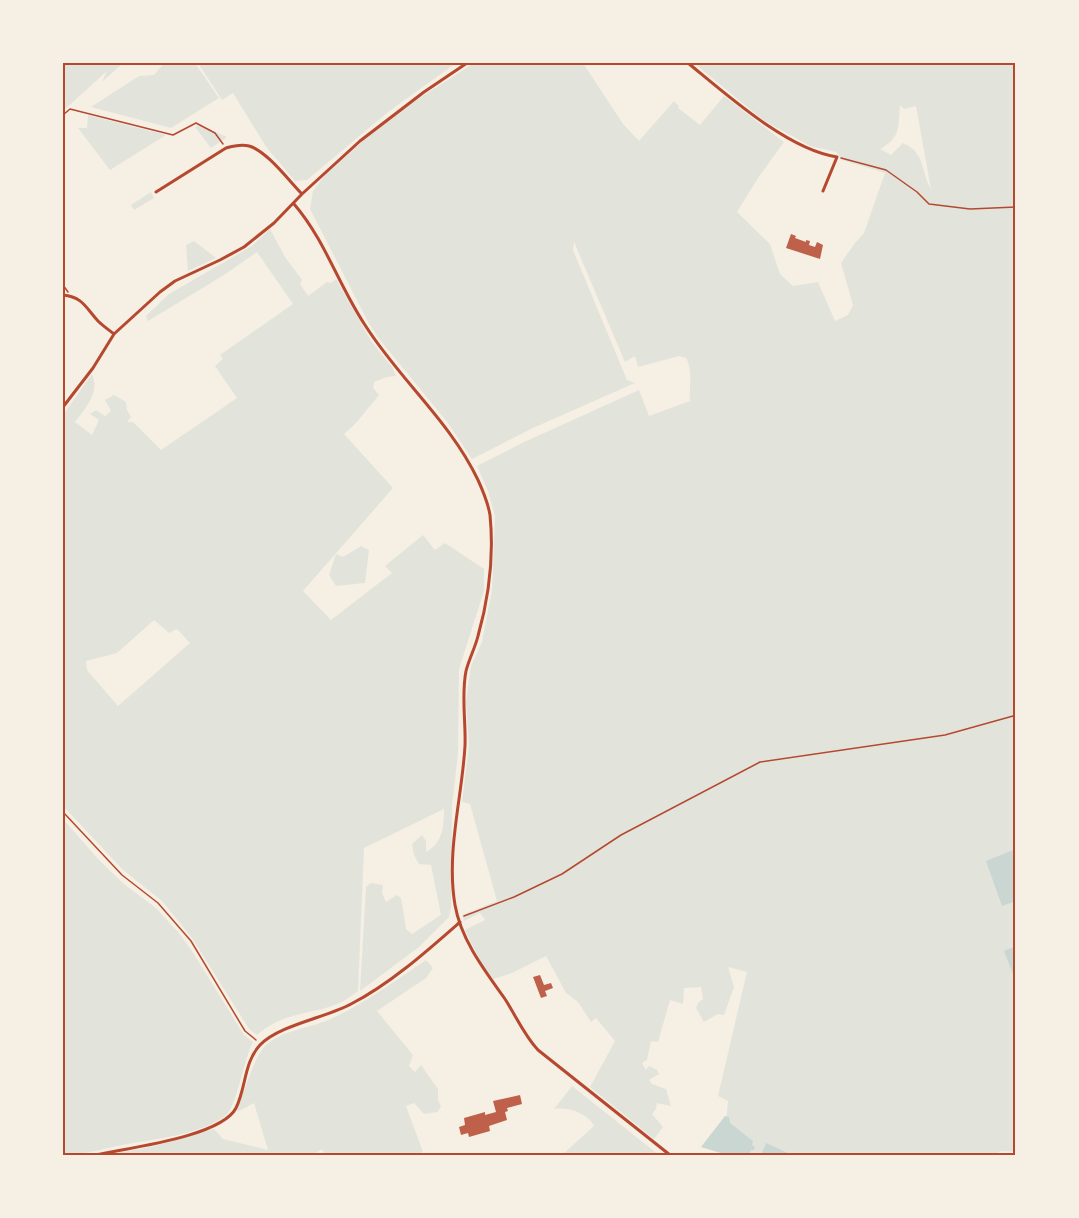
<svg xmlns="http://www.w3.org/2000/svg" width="1079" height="1218" font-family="'Source Serif 4',serif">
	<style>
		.green { fill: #e2e4dc; fill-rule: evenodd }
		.water { fill: #c9d6d2 }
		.building { fill: #bf614a }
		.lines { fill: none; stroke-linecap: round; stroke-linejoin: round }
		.path { stroke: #b5482f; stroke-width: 1.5 }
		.minor { stroke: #b5482f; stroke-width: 3 }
		.neatline { fill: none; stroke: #b5482f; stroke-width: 2 }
	</style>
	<rect width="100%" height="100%" fill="#f6efe4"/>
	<path class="green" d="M 63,63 L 123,63 L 102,82 L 107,71 L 63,111 Z
		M 164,63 L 195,63 L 219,98 L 171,128 L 91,107 L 139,76 L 154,75 Z
		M 198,63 L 456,63 L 388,112 L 307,180 L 295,181 L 267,148 L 233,93 L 222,100 Z
		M 474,63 L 583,63 L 623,124 L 639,141 L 674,101 L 679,106 L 678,108 L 700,125 L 724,96 L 784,142 L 758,178 L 737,212 L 770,244 L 780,274 L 793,286 L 818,282 L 835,321 L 848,315 L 853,305 L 841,263 L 855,243 L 864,233 L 885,173 L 842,160 L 836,152 L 810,146 L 763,120 L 694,63 L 1016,63 L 1016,1152 L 1001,1151 L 993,1155 L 723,1155 L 728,1101 L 718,1096 L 747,972 L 728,967 L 734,987 L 724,1015 L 718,1014 L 704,1022 L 696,1008 L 698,1003 L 703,999 L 701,987 L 684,988 L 683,1004 L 670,1000 L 658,1042 L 651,1041 L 647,1060 L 642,1063 L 646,1070 L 649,1066 L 657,1070 L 659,1074 L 649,1080 L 652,1084 L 666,1089 L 671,1106 L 657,1103 L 656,1109 L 652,1114 L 663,1127 L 654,1139 L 590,1087 L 615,1041 L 596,1018 L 591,1022 L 578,1002 L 566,993 L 546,956 L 512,973 L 493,979 L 482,965 L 465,930 L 485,920 L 480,913 L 464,921 L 462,915 L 497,901 L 470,804 L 462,802 L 469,745 L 466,701 L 471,666 L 482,642 L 492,590 L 495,516 L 488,491 L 477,466 L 522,443 L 639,390 L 649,416 L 690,401 C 689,387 693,370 686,358 L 679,356 L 638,367 L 635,356 L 625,362 L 574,242 L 573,250 L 627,380 L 635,383 L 533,428 L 472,459 L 448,423 L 380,340 L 368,322 L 310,209 L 313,191 L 326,174 L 363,141 L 401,110 ZM 900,105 L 904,109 L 916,106 L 931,189 C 920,170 926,153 903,143 L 891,155 L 880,149 C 901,138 898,127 900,105 Z
		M 88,115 L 166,135 L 110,170 L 78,128 L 87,128 Z
		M 199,125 L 227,137 L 211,148 L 195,127 Z
		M 151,192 L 154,198 L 134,210 L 131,205 Z
		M 270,229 L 285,257 L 302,280 L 300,284 L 308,296 L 327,282 L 331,283 L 336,279 L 371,341 L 392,367 L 396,376 L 387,377 L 374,382 L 373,388 L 379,395 L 356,423 L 344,434 L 393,488 L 303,591 L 331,620 L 392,573 L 385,566 L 423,535 L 435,550 L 445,543 L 484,569 L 484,591 L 459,669 L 458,753 L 452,806 L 451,907 L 449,917 L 419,947 L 360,991 L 366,887 L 371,883 L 383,885 L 382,893 L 386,902 L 397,895 L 401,898 L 406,929 L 412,934 L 441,915 L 431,865 L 419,864 L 414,855 L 412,844 L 422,835 L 426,841 L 426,852 C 442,844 444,827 444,809 L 364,848 L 358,991 C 353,995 347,999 342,1002 C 311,1016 286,1010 257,1035 L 249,1029 L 192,938 L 162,901 L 123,870 L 63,806 L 63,415 L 92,374 C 100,393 86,407 75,422 L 92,435 L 99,420 L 90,414 L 96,410 L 105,416 L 111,411 L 105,400 L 114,395 L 126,402 L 127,410 L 131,417 L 127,422 L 133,422 L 161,450 L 237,398 L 215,366 L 223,359 L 220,355 L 293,304 L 257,252 L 224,275 L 148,321 L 146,316 L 169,294 L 252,246 ZM 154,620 L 169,633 L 177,629 L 190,643 L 118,706 L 87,670 L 86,661 L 117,653 Z
		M 194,241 L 216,258 L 188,271 L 186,245 Z
		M 361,546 L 369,550 L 365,583 L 336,586 L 329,575 L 336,554 L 343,557 Z
		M 63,819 L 99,860 L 124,884 L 156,908 L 178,932 L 192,951 L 244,1035 L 253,1042 C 244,1059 237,1104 227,1114 C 207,1134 149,1140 122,1145 C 102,1149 83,1155 63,1155 Z
		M 426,960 L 433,968 L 426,978 L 377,1011 L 413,1055 L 409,1066 L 415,1072 L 421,1065 L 438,1089 L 438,1100 L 441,1107 L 437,1112 L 424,1114 L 414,1103 L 406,1106 L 423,1152 L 415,1155 L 325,1155 L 322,1149 L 313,1155 L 106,1155 L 151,1147 L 214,1129 L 223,1139 L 268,1150 L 254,1103 L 237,1112 C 242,1096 255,1054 267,1044 C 283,1031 304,1029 323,1022 C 359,1008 393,982 426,960 Z
		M 572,1086 L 659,1155 L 562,1155 L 594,1126 C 587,1113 569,1107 554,1109 Z"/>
	<path class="water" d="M 1016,849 L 1016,901 L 1002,906 L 986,861 Z
		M 1016,946 L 1016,973 L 1013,974 L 1004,951 Z
		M 725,1116 L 729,1117 L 730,1123 L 753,1141 L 752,1145 L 755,1147 L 754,1150 L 751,1150 L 749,1155 L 727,1155 L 701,1147 Z
		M 766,1143 L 788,1153 L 789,1155 L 761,1155 Z"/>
	<path class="building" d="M 791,234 L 796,236 L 795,238 L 806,242 L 806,240 L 810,241 L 809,245 L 815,247 L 817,242 L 823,245 L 820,259 L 786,248 Z
		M 540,975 L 544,985 L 551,983 L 553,988 L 545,991 L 547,996 L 541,998 L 533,977 Z
		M 520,1095 L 522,1104 L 507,1108 L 508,1111 L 505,1112 L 507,1120 L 489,1126 L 490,1131 L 469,1137 L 468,1133 L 461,1135 L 459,1127 L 465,1125 L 464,1118 L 485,1112 L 485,1115 L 496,1112 L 493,1101 Z"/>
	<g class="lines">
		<path class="path" d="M 63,115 L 70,109 L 173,135 L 196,123 L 215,133 L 223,144
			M 841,158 L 886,170 L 917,192 L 929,204 L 970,209 L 1016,207
			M 63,285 L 68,292
			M 63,812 L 122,875 L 158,903 L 191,941 L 245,1031 L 256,1040
			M 464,916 L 514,897 L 562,874 L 621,835 L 760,762 L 945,735 L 1013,716 L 1016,719"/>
		<path class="minor" d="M 688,63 C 727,95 788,150 837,157 L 823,191
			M 156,192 L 226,148 C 233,146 241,144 249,146 C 267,151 289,181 302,194
			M 294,204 C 325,240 339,286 365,325 C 399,379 450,421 478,480 C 483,491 488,503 490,515 C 494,555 489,597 478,636 C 475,648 469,659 466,671 C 461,696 466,721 465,746 C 462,798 446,852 455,905 C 461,940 485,971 505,999 C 516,1016 524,1035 538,1050 L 670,1155
			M 63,295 C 83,297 86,308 98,321 C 103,326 109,330 114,334
			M 63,407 L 93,368 L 114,334 L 160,292 L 175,281 L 220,260 L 244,247 L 274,223 L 302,194 L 360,141 L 424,92 L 467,63
			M 96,1155 C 127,1148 221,1137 236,1108 C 246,1088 244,1062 260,1045 C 279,1025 328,1017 351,1004 C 390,984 427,951 460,922"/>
	</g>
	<rect width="1079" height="1218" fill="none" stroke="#f6efe4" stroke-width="129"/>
	<rect x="64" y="64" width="950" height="1090" class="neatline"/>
</svg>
